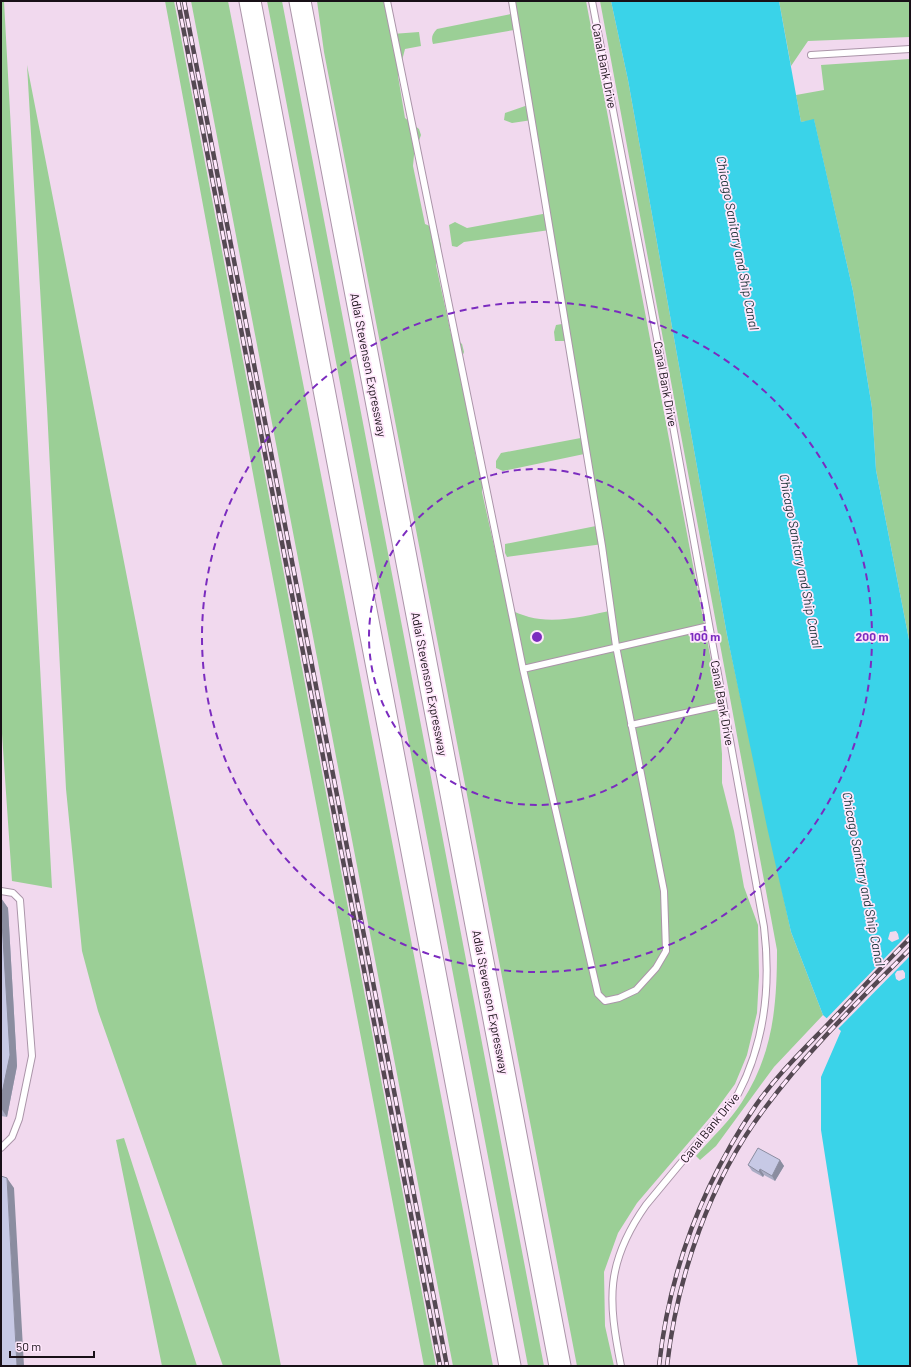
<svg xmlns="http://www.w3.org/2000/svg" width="911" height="1367" font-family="Barlow,sans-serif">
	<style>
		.green { fill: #9bcf96 }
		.water { fill: #3ad3e9; fill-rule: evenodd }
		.pier { fill: #f1d9ee }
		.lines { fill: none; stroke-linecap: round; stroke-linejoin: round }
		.service-casing { stroke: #ab95a9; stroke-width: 8 }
		.motorway-casing { stroke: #ab95a9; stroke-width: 23 }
		.service { stroke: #fff; stroke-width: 6 }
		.motorway { stroke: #fff; stroke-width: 21 }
		.rail-casing { stroke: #544852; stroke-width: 4.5 }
		.rail { stroke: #ffe7fc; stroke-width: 3; stroke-dasharray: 9; stroke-linecap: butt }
		.wall { fill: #abadc5 }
		.shaded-wall { fill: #8b8da0 }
		.building { fill: #c7c9e5; stroke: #8b8da0 }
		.ring { fill: none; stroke: #7b2cbf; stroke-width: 2; stroke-dasharray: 7 5 }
		.labels { text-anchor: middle; stroke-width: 3.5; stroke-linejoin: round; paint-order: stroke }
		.street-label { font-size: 12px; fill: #181017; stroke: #ffe7fc }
		.water-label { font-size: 13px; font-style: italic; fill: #1e363a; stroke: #ffe7fc }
		.centre { fill: #7b2cbf; stroke: #ffe7fc; stroke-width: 2 }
		.ring-label { font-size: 12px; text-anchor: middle; font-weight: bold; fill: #7b2cbf; stroke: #ffe7fc; stroke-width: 3.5; stroke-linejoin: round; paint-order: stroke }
	</style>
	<rect width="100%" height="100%" fill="#f1d9ee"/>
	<path class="green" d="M 1,1 L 4,1 L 52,888 L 12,881 L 1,719 Z
		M 165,1 L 174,1 L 436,1366 L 424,1366 L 259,506 Z
		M 191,1 L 228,1 L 344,592 L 493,1366 L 453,1366 Z
		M 267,1 L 282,1 L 544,1366 L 528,1366 Z
		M 317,1 L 385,1 L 392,34 L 419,32 L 421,46 L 405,49 L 398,76 L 405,118 L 419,129 L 421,135 L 414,155 L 413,166 L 425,224 L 437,229 L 441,246 L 436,265 L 451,334 L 462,344 L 464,352 L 459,365 L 476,458 L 485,466 C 486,476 482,483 482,492 L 508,609 C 515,612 522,615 529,617 C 555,624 587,616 613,610 L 603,544 L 507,557 L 505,553 L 505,544 L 601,525 L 589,453 L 503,471 L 496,468 L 496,461 L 501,453 L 586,437 L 569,341 L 555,341 L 554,332 L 556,325 L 568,323 L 550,230 L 464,242 L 457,247 L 452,246 L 449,225 L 455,222 L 467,228 L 548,213 L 532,120 L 512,123 L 504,120 L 505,113 L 528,105 L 514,30 L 433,44 C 431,38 432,34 437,29 L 511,14 L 509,1 L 586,1 L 717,692 L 722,754 L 722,783 L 734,831 L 744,887 L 758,925 L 759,976 L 757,1013 L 747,1055 L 735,1084 L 713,1114 L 637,1203 L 618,1233 L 604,1272 L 605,1326 L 614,1366 L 577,1366 L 324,52 Z
		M 600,1 L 611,1 L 628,80 L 727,635 L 791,932 L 823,1015 L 774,1067 L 716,1146 L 700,1160 L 696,1156 C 711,1138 730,1121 742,1102 C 773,1054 777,1006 777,950 Z
		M 779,1 L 910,1 L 910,37 L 808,41 L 791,66 Z
		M 910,59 L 910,645 L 876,470 L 872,408 L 853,291 L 814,120 L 801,122 L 796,95 L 824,90 L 821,65 Z
		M 27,65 L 281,1366 L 223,1366 L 98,1011 L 82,951 L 66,789 L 47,408 Z
		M 124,1138 L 197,1366 L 162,1366 L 116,1140 Z"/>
	<path class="water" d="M 611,1 L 779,1 L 801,122 L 814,119 L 853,291 L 872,408 L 876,470 L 910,645 L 910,1366 L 858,1366 L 821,1130 L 821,1077 L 841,1031 L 823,1015 L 791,932 L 767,827 L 727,635 L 628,80 ZM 896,931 L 898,934 L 899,939 L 892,942 L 888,939 L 890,932 ZM 898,948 L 906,952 L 903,961 L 894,961 L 892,952 ZM 903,970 L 905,973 L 905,978 L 899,981 L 896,979 L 895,974 L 897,971 Z"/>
	<path class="pier" d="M 910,932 L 910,956 L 837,1030 L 826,1019 Z"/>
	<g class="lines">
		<defs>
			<path id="service" d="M 387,1 L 523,669 L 598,994 L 605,1001 L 619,998 L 636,990 L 656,968 L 666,951 L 664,891 L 616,646 L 602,546 L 512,1
				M 592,1 L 659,349 L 764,927 C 771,985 765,1042 738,1094 L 646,1205 C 605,1263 608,1300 621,1366
				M 811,55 L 910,49
				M 523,669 L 709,626
				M 631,725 L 722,705
				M 1,891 L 13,893 L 20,900 L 32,1056 L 19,1119 L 12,1137 L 1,1148"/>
			<path id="motorway" d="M 250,1 L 510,1366
				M 300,1 L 560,1366"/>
		</defs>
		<use href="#service" class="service-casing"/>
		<use href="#motorway" class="motorway-casing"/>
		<use href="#service" class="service"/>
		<use href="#motorway" class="motorway"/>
		<defs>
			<path id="rail" d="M 178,1 L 440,1366
				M 184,1 L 447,1366
				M 659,1366 C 669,1272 703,1183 756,1105 C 777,1075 804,1049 829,1023 C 856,995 882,966 910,938
				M 667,1366 C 677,1277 710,1180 765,1108 C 808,1050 860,1000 910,949"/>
		</defs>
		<use href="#rail" class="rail-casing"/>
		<use href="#rail" class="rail"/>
	</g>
	<path class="wall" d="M 1,898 L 8,908 L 17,1066 L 7,1117 L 1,1116 Z
		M 780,1160 L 784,1166 L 775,1181 L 764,1175 L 763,1177 L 752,1171 L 748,1165 Z"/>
	<path class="shaded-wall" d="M 1,898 L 8,908 L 17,1066 L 7,1117 L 1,1108 Z
		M 780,1160 L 784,1166 L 775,1181 L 772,1176 Z
		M 760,1169 L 764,1175 L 763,1177 L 759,1172 Z
		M 7,1178 L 14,1188 L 24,1366 L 17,1366 Z"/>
	<path class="building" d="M 1,905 L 10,1055 L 1,1098 Z
		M 758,1148 L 780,1160 L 772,1176 L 760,1169 L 759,1172 L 748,1165 Z
		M 1,1176 L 7,1178 L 17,1366 L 1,1366 Z"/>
	<g class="ring">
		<circle cx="537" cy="637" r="168"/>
		<circle cx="537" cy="637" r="335"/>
	</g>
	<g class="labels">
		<g class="street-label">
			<text transform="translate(604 66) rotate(79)" y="4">Canal Bank Drive</text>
			<text transform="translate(368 365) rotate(79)" y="4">Adlai Stevenson Expressway</text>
			<text transform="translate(665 384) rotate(80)" y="4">Canal Bank Drive</text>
			<text transform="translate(429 684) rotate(79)" y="4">Adlai Stevenson Expressway</text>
			<text transform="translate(722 703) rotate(80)" y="4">Canal Bank Drive</text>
			<text transform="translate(490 1002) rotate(79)" y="4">Adlai Stevenson Expressway</text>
			<text transform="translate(710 1128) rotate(-51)" y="4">Canal Bank Drive</text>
		</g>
		<g class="water-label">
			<text transform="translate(738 243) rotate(79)" y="5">Chicago Sanitary and Ship Canal</text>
			<text transform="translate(801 561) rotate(79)" y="5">Chicago Sanitary and Ship Canal</text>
			<text transform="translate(864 879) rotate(79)" y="5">Chicago Sanitary and Ship Canal</text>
		</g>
	</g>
	<circle cx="537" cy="637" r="6" class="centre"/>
	<g class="ring-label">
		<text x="705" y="641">100 m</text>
		<text x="872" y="641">200 m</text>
	</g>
	<rect width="911" height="1367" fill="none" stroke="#181017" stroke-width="4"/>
	<path d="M10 1351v6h84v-6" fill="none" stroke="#181017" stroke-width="2"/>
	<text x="16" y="1351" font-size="12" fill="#181017" stroke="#ffe7fc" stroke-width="3" paint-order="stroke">50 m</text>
</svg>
